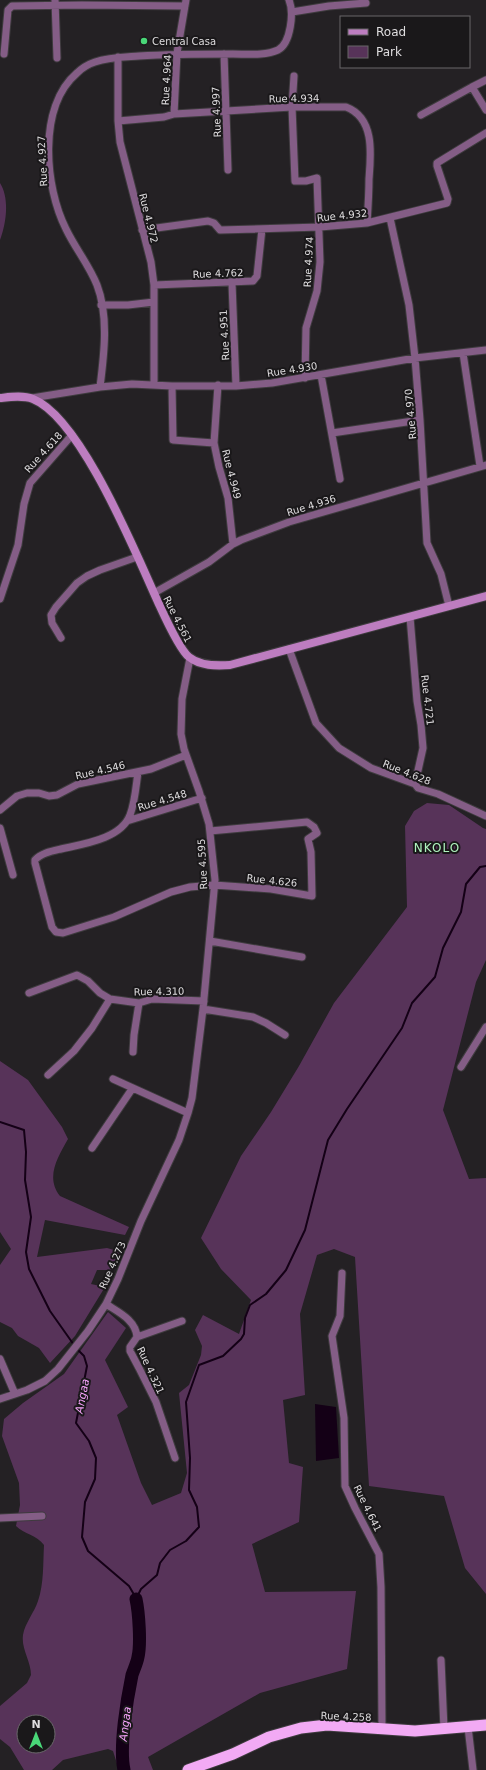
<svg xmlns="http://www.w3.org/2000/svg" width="486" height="1770" font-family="'DejaVu Sans',sans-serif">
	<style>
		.green { fill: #573359; fill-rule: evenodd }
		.water { fill: #140016 }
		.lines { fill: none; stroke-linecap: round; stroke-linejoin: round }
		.stream { stroke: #140016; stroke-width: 2 }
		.river { stroke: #140016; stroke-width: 13 }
		.minor-casing { stroke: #3e3b3e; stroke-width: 9 }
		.secondary-casing { stroke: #3e3b3e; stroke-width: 10 }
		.trunk-casing { stroke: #3e3b3e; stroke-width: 13 }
		.minor { stroke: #845d86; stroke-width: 7 }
		.secondary { stroke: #bd7dc0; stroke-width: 8 }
		.trunk { stroke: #f2aaf4; stroke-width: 11 }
		.poi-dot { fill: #49d778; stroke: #1a181a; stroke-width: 1.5 }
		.labels { text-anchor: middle; stroke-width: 4; stroke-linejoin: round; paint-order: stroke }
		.poi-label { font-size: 10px; fill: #dfdddf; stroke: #1a181a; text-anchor: start }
		.street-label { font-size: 10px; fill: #dfdddf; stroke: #1a181a }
		.water-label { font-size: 11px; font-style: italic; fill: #f4a2f8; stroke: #1a181a }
		.quarter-label { font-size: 12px; letter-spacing: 1px; fill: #aff3be; stroke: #1a181a }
	</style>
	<rect width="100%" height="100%" fill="#242124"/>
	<path class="green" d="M 0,183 C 10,199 6,224 0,240 Z
		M 427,803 L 449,805 L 483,828 L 486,829 L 486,960 L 476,982 L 443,1110 L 469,1179 L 486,1178 L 486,1594 L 465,1568 L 444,1496 L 369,1486 L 355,1257 L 334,1249 L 317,1255 L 300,1314 L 305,1395 L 283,1400 L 289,1463 L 303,1467 L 299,1522 L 252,1544 L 265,1592 L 356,1591 L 347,1669 L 260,1693 L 148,1757 L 153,1770 L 119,1770 L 113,1751 L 108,1749 L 63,1760 L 52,1770 L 24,1770 L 10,1747 L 0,1739 L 0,1706 L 27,1683 L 31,1675 C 31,1661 21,1649 23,1635 C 25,1623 34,1613 38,1601 C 44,1584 43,1563 44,1545 C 37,1535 24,1534 16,1526 L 20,1505 L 19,1483 L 2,1436 L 4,1419 L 23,1403 L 64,1374 L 108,1312 L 126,1328 L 105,1360 L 128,1407 L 117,1415 L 141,1483 L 152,1505 L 181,1493 L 187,1473 L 179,1393 L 189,1385 L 201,1355 L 202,1346 L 195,1330 L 203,1315 L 239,1334 L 251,1300 L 221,1269 L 201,1238 L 241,1156 L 271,1112 L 299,1066 L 334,1003 L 407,907 L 405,826 L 414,811 ZM 24,1722 L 48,1722 L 48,1746 L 24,1746 Z
		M 0,1061 L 28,1080 L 62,1127 L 68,1139 C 58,1157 45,1177 60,1196 L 129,1227 L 125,1235 L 45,1220 L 37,1257 L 107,1248 L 121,1252 L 114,1270 L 97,1270 L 91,1284 L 105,1287 L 75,1336 L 50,1363 L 39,1348 L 18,1336 L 12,1328 L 0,1322 L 0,1265 L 11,1249 L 0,1232 Z"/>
	<path class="water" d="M 315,1404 L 336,1407 L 339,1458 L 316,1461 Z"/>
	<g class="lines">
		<path class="stream" d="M 0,1122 L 24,1130 L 26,1152 L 25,1180 L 31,1217 L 26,1252 L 29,1269 L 50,1311 L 74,1345
			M 77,1349 L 84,1356 L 87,1366 L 76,1423 L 89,1441 L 96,1458 L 95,1479 L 85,1502 L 82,1537 L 88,1551 L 129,1586 L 136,1598
			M 136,1599 L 141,1589 L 157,1575 L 160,1563 L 170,1550 L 186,1541 L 199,1527 L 197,1507 L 189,1490 L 190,1458 L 186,1402 L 199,1365 L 223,1356 L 241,1339 L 244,1334 L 245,1318 L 250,1305 L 266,1294 L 286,1270 L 305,1230 L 328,1140 L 347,1109 L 402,1028 L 412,1003 L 435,977 L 443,948 L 461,912 L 466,884 L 480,867 L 486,866"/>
		<path class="river" d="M 124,1770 C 119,1747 127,1699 132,1675 C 134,1669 137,1663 138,1657 C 141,1644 139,1613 136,1599"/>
		<defs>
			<path id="minor" d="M 55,0 L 57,58
				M 292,12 L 329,6 L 366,3
				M 4,54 L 8,10 L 12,6 L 82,5 L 185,6
				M 224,54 L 228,170
				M 118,57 L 118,121 L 120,142 L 151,262 L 154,285 L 154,384
				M 294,76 L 292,107 L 295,181 L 306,181 L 317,178 L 320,262 L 317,291 L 306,328 L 305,378
				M 472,87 L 486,80
				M 174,114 L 177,53 L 186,0
				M 421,115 L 472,87 L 486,110
				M 118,121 L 164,117 L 174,114 L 292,107 L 346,107 C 375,118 371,154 369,179 C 369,194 368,208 367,223
				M 390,218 L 409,305 L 415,358 L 420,420 L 427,543 L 441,574 L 449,606
				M 142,230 L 208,221 L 214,223 L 220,230 L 320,227 L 367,223 L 447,203 L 448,199 L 437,166 L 437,163 L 486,133
				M 232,283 L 236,386
				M 154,285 L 253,281 L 257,276 L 262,229
				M 101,305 L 128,305 L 154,302
				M 463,353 L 480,466
				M 321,375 L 340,479
				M 218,385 L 214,443 L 219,467 L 228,498 L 233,544
				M 172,386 L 173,440 L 214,443
				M 100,387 L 132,384 L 172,386 L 236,386 L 272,383 L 415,358 L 486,350
				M 32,398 L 100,387 C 104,355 109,316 97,285 C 89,265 75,248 66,229 C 45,188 37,107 77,73 C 81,69 89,64 95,62 C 109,57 125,57 139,56 C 171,54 202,54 233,54 C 247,54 265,56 278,50 C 291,43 294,12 289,0
				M 332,433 L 420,420
				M 154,593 L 209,562 L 233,544 L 241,540 L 289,522 L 486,465
				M 0,599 L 18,545 L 24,504 L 30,483 L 72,435
				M 410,617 L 417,701 L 421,725 L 423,748 L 415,784
				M 61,638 L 52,623 L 51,615 L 56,607 L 77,583 L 87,576 L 100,570 L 137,557
				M 289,649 L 316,723 L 339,748 L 371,768 L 415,784 L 418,788 L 438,794 L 486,816
				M 138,772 C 136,786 135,802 130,815 C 121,839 83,844 61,849 C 52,851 41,853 35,860 L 35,863 L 52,927 L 56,932 L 63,933 L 114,917 L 171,892 L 190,887 L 214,885 L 271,889 L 312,896 L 311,852 L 308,839 L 317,833 L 314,827 L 307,822 L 210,831
				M 0,810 L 17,796 L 27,793 L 39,793 L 49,796 L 57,795 L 78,784 L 151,769 L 186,755
				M 127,821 L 202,798
				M 0,828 L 13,875
				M 210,941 L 302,957
				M 29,993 L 77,975 L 88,981 L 100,993 L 110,999 L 139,1003 L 152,999 L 204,1001
				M 203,1009 L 253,1017 L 266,1023 L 285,1035
				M 133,1052 L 134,1035 L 139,1003
				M 461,1067 L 486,1027
				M 48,1075 L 74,1051 L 92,1028 L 110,999
				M 113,1079 L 188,1113
				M 92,1148 L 132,1089
				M 342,1273 L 340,1316 L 332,1336 L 344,1418 L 345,1486 L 355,1508 L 379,1554 L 381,1587 L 382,1729
				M 106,1304 C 118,1312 136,1320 137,1337 L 130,1347 L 130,1351 L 139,1368 L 156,1402 L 175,1458
				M 137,1337 L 182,1321
				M 0,1359 L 15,1394
				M 0,1399 L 27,1390 L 45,1381 L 58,1369 L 88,1331 L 106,1304 L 118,1279 L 141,1221 L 179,1140 L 188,1113 L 192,1098 L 203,1009 L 215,880 L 209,824 L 199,791 L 184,749 L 181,734 L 182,699 L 190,658
				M 0,1518 L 42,1516
				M 441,1660 L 444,1729
				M 468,1727 L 473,1770"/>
			<path id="secondary" d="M 0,398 C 10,397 23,395 33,399 C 81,418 136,554 158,602 C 164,615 179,649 189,657 C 200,666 216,666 230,665 L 486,596"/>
			<path id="trunk" d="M 188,1770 L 233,1754 L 269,1737 L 301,1728 L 327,1725 L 415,1731 L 486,1725"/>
		</defs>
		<use href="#minor" class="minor-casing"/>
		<use href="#secondary" class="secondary-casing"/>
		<use href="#trunk" class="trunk-casing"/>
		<use href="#minor" class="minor"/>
		<use href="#secondary" class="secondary"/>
		<use href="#trunk" class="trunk"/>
	</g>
	<circle class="poi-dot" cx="144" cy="41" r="4"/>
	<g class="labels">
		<g class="poi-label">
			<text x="152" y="45">Central Casa</text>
		</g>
		<g class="street-label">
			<text transform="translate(166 80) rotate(-87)" y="4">Rue 4.964</text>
			<text transform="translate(294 98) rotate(-1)" y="4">Rue 4.934</text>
			<text transform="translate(216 112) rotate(-92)" y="4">Rue 4.997</text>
			<text transform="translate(42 161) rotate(-93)" y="4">Rue 4.927</text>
			<text transform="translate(342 215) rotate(-6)" y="4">Rue 4.932</text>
			<text transform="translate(149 218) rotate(76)" y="4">Rue 4.972</text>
			<text transform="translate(308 262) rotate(-87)" y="4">Rue 4.974</text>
			<text transform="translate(218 273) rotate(-2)" y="4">Rue 4.762</text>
			<text transform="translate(224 335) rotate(-93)" y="4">Rue 4.951</text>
			<text transform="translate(292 369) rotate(-9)" y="4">Rue 4.930</text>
			<text transform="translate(410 414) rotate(-95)" y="4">Rue 4.970</text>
			<text transform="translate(43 452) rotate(-48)" y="4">Rue 4.618</text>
			<text transform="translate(232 474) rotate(76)" y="4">Rue 4.949</text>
			<text transform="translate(311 505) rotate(-17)" y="4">Rue 4.936</text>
			<text transform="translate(178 619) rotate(63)" y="4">Rue 4.561</text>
			<text transform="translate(428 700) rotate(83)" y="4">Rue 4.721</text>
			<text transform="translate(100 770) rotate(-13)" y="4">Rue 4.546</text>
			<text transform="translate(407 772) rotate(22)" y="4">Rue 4.628</text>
			<text transform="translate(162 800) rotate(-17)" y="4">Rue 4.548</text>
			<text transform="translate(202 864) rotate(-93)" y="4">Rue 4.595</text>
			<text transform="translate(272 880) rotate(6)" y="4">Rue 4.626</text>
			<text transform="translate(159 991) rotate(-1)" y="4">Rue 4.310</text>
			<text transform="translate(112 1265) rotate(-66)" y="4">Rue 4.273</text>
			<text transform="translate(151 1370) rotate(65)" y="4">Rue 4.321</text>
			<text transform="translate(368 1508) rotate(64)" y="4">Rue 4.641</text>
			<text transform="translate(346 1716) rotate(2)" y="4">Rue 4.258</text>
		</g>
		<g class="water-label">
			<text transform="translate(82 1396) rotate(-79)" y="4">Angaa</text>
			<text transform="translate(125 1724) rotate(-83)" y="4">Angaa</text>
		</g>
		<g class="quarter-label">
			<text x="437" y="852">NKOLO</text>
		</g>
	</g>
	<rect x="340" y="16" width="130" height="52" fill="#1a181a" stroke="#696769"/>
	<rect x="348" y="29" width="20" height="6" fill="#bd7dc0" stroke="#696769"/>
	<text x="376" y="36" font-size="12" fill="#dfdddf">Road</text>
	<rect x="348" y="46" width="20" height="12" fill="#573359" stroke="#696769"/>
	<text x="376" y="56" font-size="12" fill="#dfdddf">Park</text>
	<g transform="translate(36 1734)"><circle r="19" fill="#1a181a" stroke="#696769"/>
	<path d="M0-3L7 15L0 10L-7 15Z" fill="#49d778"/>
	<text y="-6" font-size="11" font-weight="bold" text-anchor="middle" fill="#dfdddf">N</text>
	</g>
</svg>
